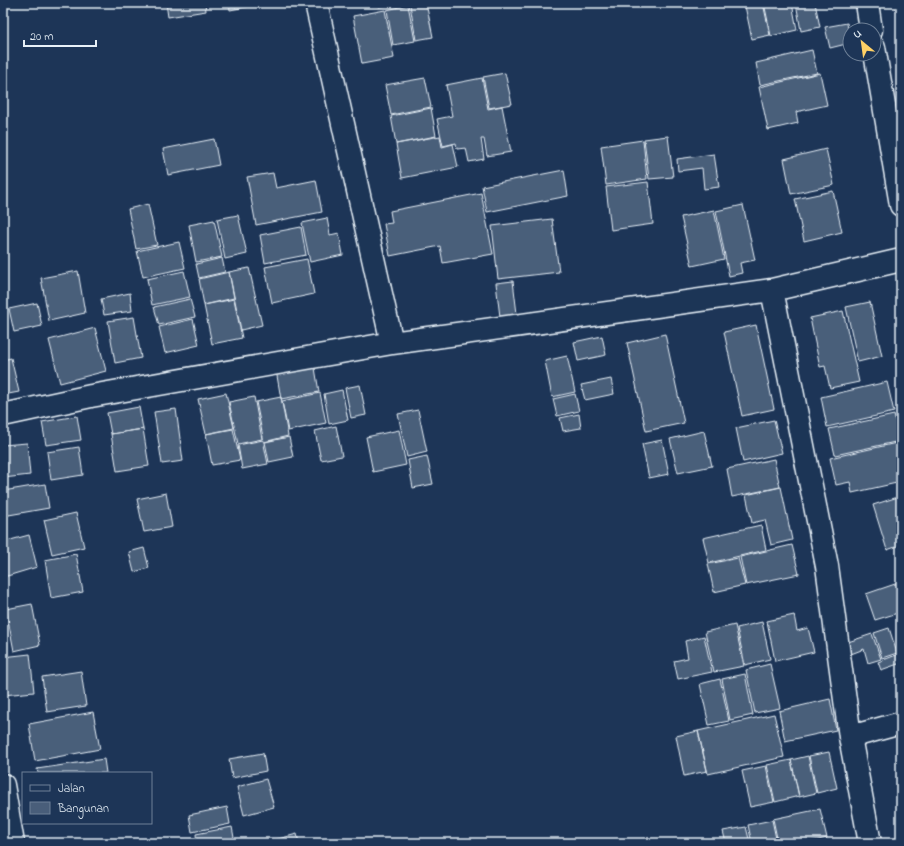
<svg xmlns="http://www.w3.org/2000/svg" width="904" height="846" font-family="'Indie Flower',sans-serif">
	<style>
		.building { fill: #495e7a; stroke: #e8f1f8 }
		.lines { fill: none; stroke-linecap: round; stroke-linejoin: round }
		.street-casing { stroke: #e8f1f8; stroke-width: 25 }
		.street { stroke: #1d3557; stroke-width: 22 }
	</style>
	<rect width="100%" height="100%" fill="#1d3557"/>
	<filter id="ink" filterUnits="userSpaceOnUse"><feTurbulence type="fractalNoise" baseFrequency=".025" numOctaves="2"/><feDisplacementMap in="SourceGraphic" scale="8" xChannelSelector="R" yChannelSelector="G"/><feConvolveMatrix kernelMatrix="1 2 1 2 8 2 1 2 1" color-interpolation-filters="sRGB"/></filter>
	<g filter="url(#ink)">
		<path class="building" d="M 166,3 L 205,3 L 206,11 L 168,17 Z
			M 229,3 L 267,3 L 230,10 Z
			M 378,3 L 399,3 L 379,7 Z
			M 418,3 L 426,3 L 433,37 L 416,40 L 410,5 Z
			M 759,3 L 763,3 L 770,35 L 752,39 L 745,6 Z
			M 764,3 L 792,3 L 797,30 L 771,36 Z
			M 796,3 L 815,3 L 820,27 L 801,31 Z
			M 897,3 L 901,3 L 901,17 L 899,18 Z
			M 408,5 L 415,41 L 393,45 L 387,10 Z
			M 385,10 L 394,58 L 362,64 L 353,16 Z
			M 847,23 L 850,43 L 830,48 L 825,27 Z
			M 812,50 L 817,73 L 760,85 L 756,63 Z
			M 505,73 L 512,104 L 489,108 L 483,77 Z
			M 820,73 L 827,105 L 796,112 L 798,123 L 768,130 L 759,87 Z
			M 425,78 L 431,107 L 391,115 L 385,85 Z
			M 482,78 L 488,109 L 502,106 L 511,152 L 487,156 L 484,139 L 481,139 L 484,159 L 469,162 L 466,148 L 457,149 L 456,143 L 443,146 L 437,119 L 452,116 L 446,85 Z
			M 431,108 L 436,136 L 396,144 L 391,116 Z
			M 440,136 L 442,147 L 453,144 L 458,167 L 402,178 L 396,144 Z
			M 668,136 L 673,177 L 649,179 L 644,139 Z
			M 214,139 L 219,165 L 168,175 L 163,149 Z
			M 643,140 L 647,179 L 606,185 L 601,146 Z
			M 826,149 L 834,185 L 791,194 L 784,159 Z
			M 714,154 L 719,187 L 704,189 L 702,168 L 678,171 L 677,159 Z
			M 564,170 L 568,196 L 487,212 L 482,186 Z
			M 273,173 L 276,188 L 316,180 L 322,212 L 256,225 L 247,177 Z
			M 648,182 L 653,224 L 611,230 L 606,187 Z
			M 833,191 L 842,232 L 804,241 L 795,199 Z
			M 481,193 L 493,254 L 443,263 L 440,246 L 390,256 L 384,224 L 392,223 L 390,211 Z
			M 148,204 L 157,245 L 136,249 L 128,209 Z
			M 743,205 L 755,260 L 740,263 L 742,273 L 729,276 L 716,211 Z
			M 714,210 L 724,259 L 692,266 L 681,217 Z
			M 238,215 L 247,254 L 225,259 L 217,219 Z
			M 327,218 L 330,235 L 339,233 L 343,255 L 310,262 L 302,223 Z
			M 552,219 L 559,272 L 498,279 L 492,226 Z
			M 214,220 L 222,257 L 196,262 L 189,225 Z
			M 301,227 L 306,255 L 265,263 L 260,235 Z
			M 179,242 L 185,268 L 143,277 L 137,251 Z
			M 222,258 L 225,272 L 199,278 L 196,264 Z
			M 307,259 L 314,294 L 272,303 L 265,267 Z
			M 249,268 L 262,325 L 241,330 L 229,272 Z
			M 78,271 L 85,313 L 49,321 L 41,278 Z
			M 184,271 L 190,297 L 152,305 L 147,279 Z
			M 229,272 L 234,298 L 204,305 L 199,279 Z
			M 513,281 L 517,314 L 500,317 L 496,283 Z
			M 130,293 L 132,311 L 104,315 L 101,299 Z
			M 190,299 L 195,317 L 159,325 L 154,307 Z
			M 234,299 L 242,338 L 212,344 L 204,305 Z
			M 870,302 L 882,356 L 858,362 L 846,307 Z
			M 37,303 L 42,326 L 14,332 L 9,309 Z
			M 843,311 L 859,382 L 830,388 L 825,366 L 820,367 L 810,318 Z
			M 134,317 L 141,358 L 115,363 L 108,321 Z
			M 193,319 L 199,345 L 165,353 L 159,327 Z
			M 756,325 L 774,409 L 742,416 L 724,332 Z
			M 95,328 L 106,371 L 60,383 L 49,340 Z
			M 665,334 L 684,423 L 646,431 L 627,343 Z
			M 602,336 L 606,355 L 578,361 L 574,342 Z
			M 567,356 L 575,392 L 552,397 L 545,361 Z
			M 11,358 L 19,392 L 3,395 L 3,360 Z
			M 314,362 L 319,392 L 281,399 L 276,370 Z
			M 611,379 L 614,394 L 585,400 L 581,385 Z
			M 887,382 L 894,412 L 827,427 L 821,397 Z
			M 360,385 L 366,415 L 351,418 L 345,388 Z
			M 342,390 L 348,420 L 329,424 L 324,394 Z
			M 226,393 L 234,428 L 206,434 L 198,399 Z
			M 320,393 L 326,423 L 288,431 L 282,401 Z
			M 575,394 L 579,411 L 557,416 L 553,399 Z
			M 254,397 L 262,439 L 238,444 L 229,402 Z
			M 281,397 L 288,436 L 264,442 L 256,402 Z
			M 139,407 L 143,429 L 111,434 L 107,413 Z
			M 176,409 L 183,461 L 162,464 L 154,412 Z
			M 418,410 L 427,452 L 407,457 L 398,414 Z
			M 579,414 L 581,428 L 563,431 L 560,418 Z
			M 894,415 L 900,441 L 835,455 L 829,429 Z
			M 77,416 L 81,440 L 46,445 L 42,422 Z
			M 774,420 L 782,453 L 743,462 L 736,428 Z
			M 336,426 L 342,456 L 321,460 L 315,431 Z
			M 143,429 L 149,466 L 117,471 L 111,434 Z
			M 233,429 L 240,460 L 212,465 L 206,434 Z
			M 399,430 L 406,465 L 373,472 L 366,437 Z
			M 704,431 L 712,466 L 678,473 L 670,439 Z
			M 289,437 L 293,457 L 269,462 L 265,442 Z
			M 263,440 L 268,464 L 242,469 L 238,445 Z
			M 662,440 L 669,474 L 649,478 L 642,444 Z
			M 901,442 L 901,459 L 898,460 L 901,482 L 852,493 L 850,482 L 836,485 L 830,458 Z
			M 27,443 L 30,475 L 3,478 L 3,445 Z
			M 79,447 L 83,475 L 51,480 L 47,452 Z
			M 427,456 L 433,484 L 413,488 L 408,460 Z
			M 774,459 L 780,487 L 732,497 L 727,469 Z
			M 45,484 L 49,508 L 3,516 L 3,491 Z
			M 781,487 L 792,540 L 771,545 L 765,520 L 752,523 L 746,495 Z
			M 166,493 L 172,527 L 144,532 L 137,499 Z
			M 901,496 L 901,545 L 887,550 L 873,505 Z
			M 76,513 L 84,547 L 52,554 L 44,520 Z
			M 761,525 L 766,550 L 709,563 L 703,538 Z
			M 29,535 L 37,567 L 4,577 L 3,571 L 3,542 Z
			M 792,545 L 799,574 L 746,585 L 740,557 Z
			M 144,548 L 149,568 L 134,572 L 129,552 Z
			M 76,554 L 83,592 L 51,598 L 45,560 Z
			M 738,558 L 745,585 L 714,592 L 708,564 Z
			M 901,582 L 901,612 L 875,620 L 866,594 Z
			M 32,604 L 40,645 L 14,651 L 6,609 Z
			M 794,615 L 797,631 L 808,628 L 814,652 L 775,661 L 767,621 Z
			M 762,622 L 770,659 L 745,665 L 737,628 Z
			M 735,625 L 744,666 L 714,672 L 705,632 Z
			M 889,628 L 897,653 L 882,658 L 874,633 Z
			M 872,634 L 881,659 L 868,663 L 864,649 L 851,654 L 848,642 Z
			M 704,636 L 712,672 L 678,679 L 674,661 L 688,658 L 685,641 Z
			M 30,654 L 34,692 L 3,695 L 3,657 Z
			M 899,654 L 901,663 L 881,670 L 878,662 Z
			M 770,664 L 780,708 L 755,713 L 746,670 Z
			M 81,671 L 86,706 L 47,712 L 42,677 Z
			M 745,674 L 753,715 L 730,720 L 722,679 Z
			M 720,679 L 729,721 L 709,725 L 700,684 Z
			M 830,699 L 836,730 L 785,741 L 779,711 Z
			M 93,712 L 100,749 L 35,761 L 29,724 Z
			M 774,714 L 784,757 L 708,774 L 698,731 Z
			M 698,731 L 707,771 L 684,776 L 676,736 Z
			M 829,752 L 837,788 L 817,793 L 809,756 Z
			M 263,753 L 266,771 L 232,778 L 229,759 Z
			M 808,756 L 816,793 L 799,797 L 791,760 Z
			M 104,759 L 106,773 L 38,773 L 37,769 Z
			M 791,760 L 799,796 L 775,802 L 767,765 Z
			M 766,766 L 774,802 L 750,807 L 742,771 Z
			M 266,779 L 274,807 L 244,815 L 237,787 Z
			M 227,807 L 230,824 L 192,832 L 189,815 Z
			M 820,809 L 827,838 L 805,843 L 778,843 L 773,819 Z
			M 772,820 L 777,843 L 752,843 L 748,825 Z
			M 232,827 L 235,843 L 197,843 L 196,834 Z
			M 746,827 L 750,843 L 726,843 L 723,831 Z
			M 297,834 L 299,843 L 263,843 Z"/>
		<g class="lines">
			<defs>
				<path id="street" d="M 316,3 L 392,343
					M 867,3 L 871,30
					M 874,47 L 901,205
					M 3,415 L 91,396 L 392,343 L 772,290
					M 850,737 L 901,723
					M 3,785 L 13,843
					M 870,843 L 850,737 L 827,566 L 772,290 L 901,260"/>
			</defs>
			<use href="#street" class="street-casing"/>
			<use href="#street" class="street"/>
		</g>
	</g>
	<rect width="904" height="846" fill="none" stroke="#1d3557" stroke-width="16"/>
	<rect x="8" y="8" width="888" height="830" fill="none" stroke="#e8f1f8" stroke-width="1.5" filter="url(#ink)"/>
	<rect x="22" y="772" width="130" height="52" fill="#1d3557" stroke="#6e8097"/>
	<rect x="30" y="785" width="20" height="6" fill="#1d3557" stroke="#6e8097"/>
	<text x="58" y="792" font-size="12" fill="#e8f1f8">Jalan</text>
	<rect x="30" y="802" width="20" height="12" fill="#495e7a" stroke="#6e8097"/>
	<text x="58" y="812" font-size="12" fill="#e8f1f8">Bangunan</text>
	<g transform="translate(862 42) rotate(331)"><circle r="19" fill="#1d3557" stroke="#6e8097"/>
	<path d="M0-3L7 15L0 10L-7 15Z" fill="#ffd166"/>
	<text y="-6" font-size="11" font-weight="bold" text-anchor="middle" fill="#e8f1f8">U</text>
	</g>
	<path d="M24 40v6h72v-6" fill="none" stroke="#e8f1f8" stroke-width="2"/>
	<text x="30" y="40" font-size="12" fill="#e8f1f8" stroke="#1d3557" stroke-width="3" paint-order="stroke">20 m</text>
</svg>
